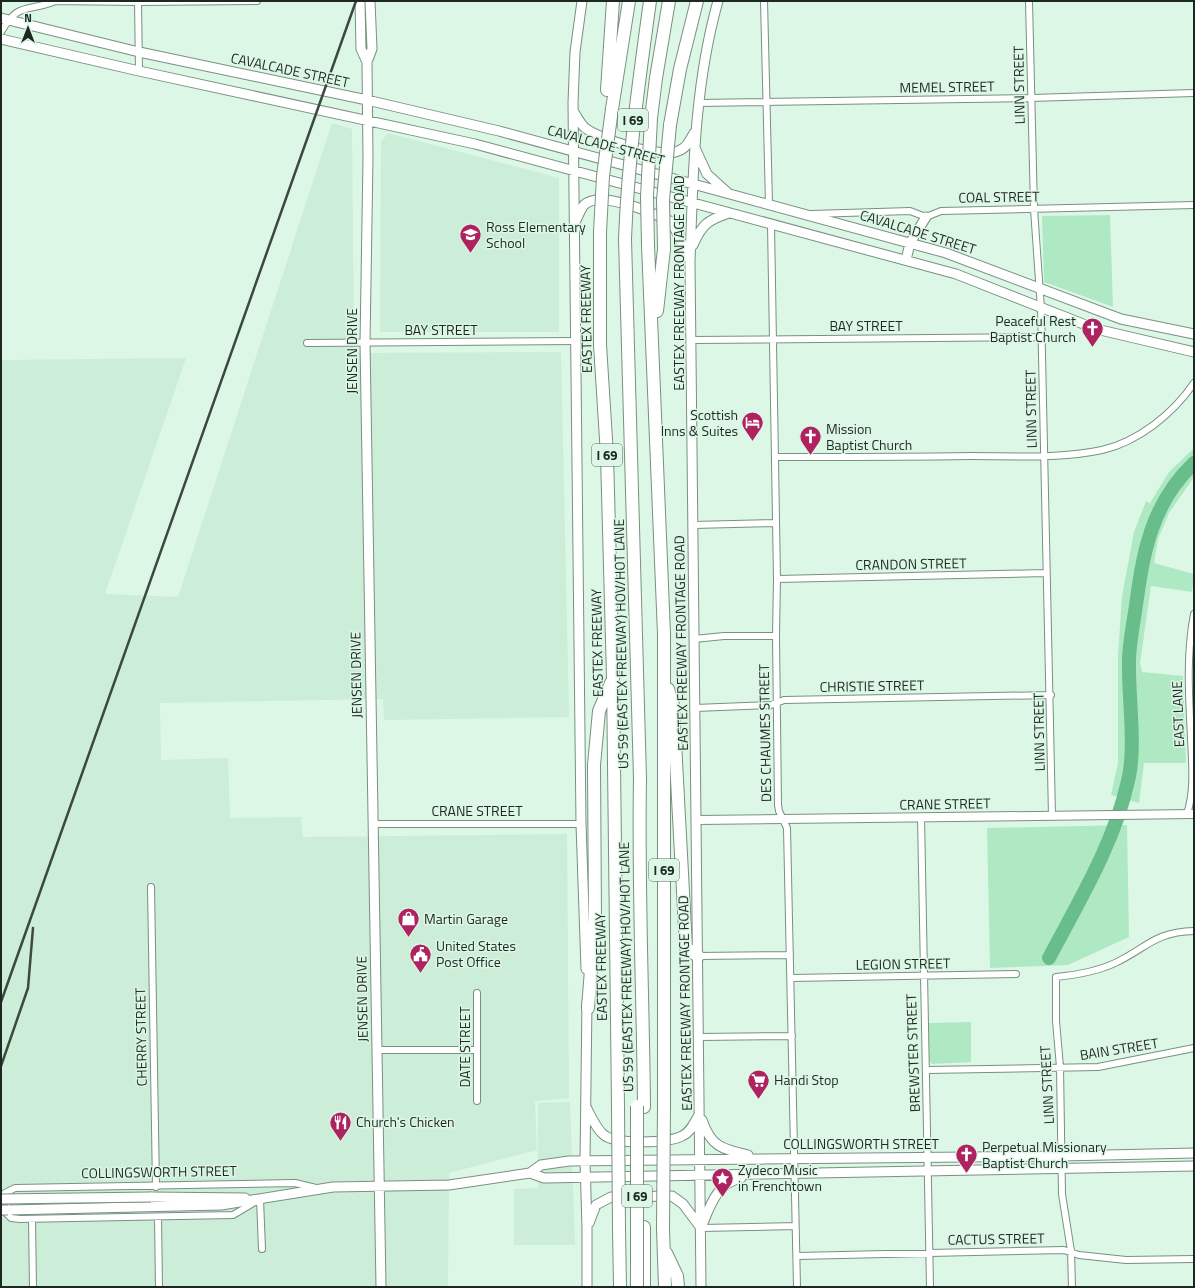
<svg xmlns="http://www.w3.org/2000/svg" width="1195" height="1288" font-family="'Titillium Web',sans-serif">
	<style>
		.built { fill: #ccedd7 }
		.green { fill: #afe9c3 }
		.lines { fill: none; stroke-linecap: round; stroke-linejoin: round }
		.river { stroke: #68bd8b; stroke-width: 14 }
		.minor-casing { stroke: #799081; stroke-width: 8 }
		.tertiary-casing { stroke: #799081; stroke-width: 10 }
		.secondary-casing { stroke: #799081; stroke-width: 11 }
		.motorway-casing { stroke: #799081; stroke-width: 14 }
		.minor { stroke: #fff; stroke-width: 6 }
		.tertiary { stroke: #fff; stroke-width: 8 }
		.secondary { stroke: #fff; stroke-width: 9 }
		.motorway { stroke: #fff; stroke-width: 12 }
		.rail { stroke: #3c4841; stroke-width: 2.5 }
		.secondary-bridge-casing { stroke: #799081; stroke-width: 11; stroke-linecap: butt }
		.motorway-bridge-casing { stroke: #799081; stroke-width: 14; stroke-linecap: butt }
		.secondary-bridge { stroke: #fff; stroke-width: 9 }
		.motorway-bridge { stroke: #fff; stroke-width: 12 }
		.labels { text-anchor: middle; stroke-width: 3; stroke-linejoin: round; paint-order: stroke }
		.shield { fill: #ddf7e6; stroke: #57665d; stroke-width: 1 }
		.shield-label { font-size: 13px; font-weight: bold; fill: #1e2822 }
		.street-label { font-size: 14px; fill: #1e2822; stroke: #ddf7e6 }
		.poi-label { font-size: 14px; fill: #1e2822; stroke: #ddf7e6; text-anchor: start }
	</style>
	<rect width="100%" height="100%" fill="#ddf7e6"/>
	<path class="built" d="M 332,123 L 352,129 L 354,353 L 561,352 L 569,717 L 384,720 L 383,699 L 160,703 L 161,760 L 228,758 L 230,818 L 301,817 L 303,837 L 567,834 L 569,1098 L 535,1101 L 537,1150 L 449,1173 L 448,1287 L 1,1287 L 1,360 L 186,358 L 105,594 L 178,597 Z
		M 388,133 L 559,178 L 559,332 L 380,332 L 381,142 Z
		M 570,1102 L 575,1245 L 514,1245 L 514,1189 L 538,1188 L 538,1103 Z"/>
	<path class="green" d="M 1110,215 L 1113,307 L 1044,282 L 1042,216 Z
		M 1194,448 L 1194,477 L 1169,513 L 1158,539 L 1154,563 L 1194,574 L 1192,592 L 1151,586 L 1140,663 L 1142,672 L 1183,676 L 1186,763 L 1144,763 L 1139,803 L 1111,795 L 1118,763 L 1118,655 L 1122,596 L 1134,532 L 1146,501 L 1150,503 L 1169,472 Z
		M 1127,825 L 1129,937 L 1068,965 L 990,968 L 987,828 Z
		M 971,1022 L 971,1062 L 932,1064 L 929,1060 L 929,1023 Z"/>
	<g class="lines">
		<path class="river" d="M 1049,958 C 1079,901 1114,844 1128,781 C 1136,750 1129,702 1129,669 C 1128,650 1132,631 1135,612 C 1143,554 1150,505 1194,463"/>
		<defs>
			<path id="minor" d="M 50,1 L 138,2 L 257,1
				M 138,1 L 139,71
				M 764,1 L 769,204
				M 1029,1 L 1034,209 L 1041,309 L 1052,816
				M 1,32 C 18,2 26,12 53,2
				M 699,103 L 1031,98 L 1194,93
				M 812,214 L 910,211 L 926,217 L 941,211 L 1194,205
				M 771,224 L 777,579 L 776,636 L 778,805 L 779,811 L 787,828 L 797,1287
				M 691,340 L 1042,337
				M 307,343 L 576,341
				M 775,457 C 841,457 906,457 972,456 C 1015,456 1060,459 1102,450 C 1138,442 1174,413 1194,383
				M 693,525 L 775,523
				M 777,579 L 1046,573
				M 694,639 L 724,636 L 776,636
				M 695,708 L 771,705 L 784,700 L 1051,695
				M 1187,814 C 1195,789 1192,764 1191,738 C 1189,697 1186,655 1194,614
				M 921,817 L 930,1287
				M 373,824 L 581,824
				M 151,887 L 156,1187
				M 698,956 L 790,955
				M 791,978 L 1016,974
				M 477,993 L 477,1101
				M 699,1037 L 792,1036
				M 377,1050 L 477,1050
				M 927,1070 L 1098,1067 L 1194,1048
				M 158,1217 L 159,1287
				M 32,1219 L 33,1287
				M 701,1228 L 795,1226
				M 262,1249 L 260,1199 L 233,1215 L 20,1219 L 11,1218 L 6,1213 L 5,1193 L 15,1188 L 295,1183 L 316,1188
				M 797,1256 L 1064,1250 L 1079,1255 L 1126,1260 L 1194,1259
				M 1072,1287 L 1071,1251 L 1062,1194 L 1060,1067 L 1056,1021 L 1056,977 C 1076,975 1096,972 1115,963 C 1147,948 1154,932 1194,931"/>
			<path id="tertiary" d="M 697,820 L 1194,814"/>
			<path id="secondary" d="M 360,1 L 361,49 L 367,62 L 368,159 L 365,343 L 381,1287
				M 582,1 L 575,52 L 573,103 L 581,824 L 586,969
				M 1,18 L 139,52 L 367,100 L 499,131 L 946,253 L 1121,319 L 1194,334
				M 1,39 L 139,71 L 475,144 L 956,274 L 1096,329 L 1194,352
				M 367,62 L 372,49 L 370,1
				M 574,112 C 577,117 580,123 584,127 C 597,139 663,159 678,151 C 687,148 690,140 694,133
				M 695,148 L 707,174 L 727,192
				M 575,222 C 578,217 580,210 584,205 C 600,189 655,214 672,222 L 689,259
				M 693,245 C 702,224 708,220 729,213
				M 906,260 L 910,243 L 926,217
				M 586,1107 C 591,1116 596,1129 604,1135 C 616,1145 669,1143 682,1136 C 691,1132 694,1123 699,1115
				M 702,1120 C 711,1147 722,1149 748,1155
				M 530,1173 L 544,1178 L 1194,1166
				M 151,1197 L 245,1198
				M 8,1210 L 221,1205 L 333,1187 L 449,1185 L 530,1173 L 541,1165 L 569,1161 L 1062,1156 L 1194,1153
				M 589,1223 L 596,1205 L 611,1197 L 672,1196 L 683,1204 L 701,1228
				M 703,1223 C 711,1203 718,1183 741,1178
				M 587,1287 L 587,1228 L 585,1161 L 587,1002
				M 701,1287 L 690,262 C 693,175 694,86 718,1"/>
			<path id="motorway" d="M 607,90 L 613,1
				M 612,109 L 629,1
				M 651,118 L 656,78 L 669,1
				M 670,125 L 680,69 L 697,1
				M 600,232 L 600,345 L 607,455 L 613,678 L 618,1107
				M 625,239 L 640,779 C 638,888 643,997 644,1107
				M 648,245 L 664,634 L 664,1105
				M 657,311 L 664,249
				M 668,689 L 673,705 L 686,948 L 698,956
				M 588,1008 L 595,919 L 594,765 L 599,711 L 611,683
				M 619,1229 L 620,1287
				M 663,1229 L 665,1287
				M 666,1253 L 677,1276 L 678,1287
				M 644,1287 L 644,1227"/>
		</defs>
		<use href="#minor" class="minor-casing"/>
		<use href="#tertiary" class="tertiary-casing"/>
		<use href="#secondary" class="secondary-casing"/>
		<use href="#motorway" class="motorway-casing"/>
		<use href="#minor" class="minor"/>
		<use href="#tertiary" class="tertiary"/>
		<use href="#secondary" class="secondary"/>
		<use href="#motorway" class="motorway"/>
		<path class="rail" d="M 1,1002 L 356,1
			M 1,1066 L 28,988 L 33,928"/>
		<defs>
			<path id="secondary-bridge" d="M 1,1199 L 151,1197
				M 1,1210 L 8,1210"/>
			<path id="motorway-bridge" d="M 600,232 L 603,176 L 612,109
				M 625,239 C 628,159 639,80 650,1
				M 648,245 L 647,197 L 651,118
				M 664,249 L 663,200 L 670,125
				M 637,1106 L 637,1287
				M 618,1107 L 619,1229
				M 663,1229 L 664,1105"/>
		</defs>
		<use href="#secondary-bridge" class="secondary-bridge-casing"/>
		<use href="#motorway-bridge" class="motorway-bridge-casing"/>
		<use href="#secondary-bridge" class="secondary-bridge"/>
		<use href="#motorway-bridge" class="motorway-bridge"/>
	</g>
	<defs>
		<symbol id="school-pin" viewBox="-11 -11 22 30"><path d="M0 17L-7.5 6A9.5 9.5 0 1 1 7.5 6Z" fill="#ae225f" stroke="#ddf7e6"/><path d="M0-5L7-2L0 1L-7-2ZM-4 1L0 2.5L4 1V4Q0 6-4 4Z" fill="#fff"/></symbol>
		<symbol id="church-pin" viewBox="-11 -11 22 30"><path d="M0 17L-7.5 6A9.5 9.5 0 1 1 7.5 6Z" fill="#ae225f" stroke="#ddf7e6"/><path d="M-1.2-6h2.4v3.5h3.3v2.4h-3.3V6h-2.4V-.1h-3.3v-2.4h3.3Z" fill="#fff"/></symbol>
		<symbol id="hotel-pin" viewBox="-11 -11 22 30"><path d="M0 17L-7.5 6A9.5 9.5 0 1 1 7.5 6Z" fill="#ae225f" stroke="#ddf7e6"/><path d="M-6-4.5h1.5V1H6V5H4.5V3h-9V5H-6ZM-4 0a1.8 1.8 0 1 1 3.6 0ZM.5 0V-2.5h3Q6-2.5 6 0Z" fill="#fff"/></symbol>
		<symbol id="shop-pin" viewBox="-11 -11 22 30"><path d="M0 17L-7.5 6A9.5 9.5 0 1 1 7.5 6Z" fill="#ae225f" stroke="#ddf7e6"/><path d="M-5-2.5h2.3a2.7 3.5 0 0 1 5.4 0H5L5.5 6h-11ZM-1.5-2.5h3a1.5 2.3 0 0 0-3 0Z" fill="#fff"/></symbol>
		<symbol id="civic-pin" viewBox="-11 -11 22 30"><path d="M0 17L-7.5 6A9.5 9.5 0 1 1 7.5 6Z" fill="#ae225f" stroke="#ddf7e6"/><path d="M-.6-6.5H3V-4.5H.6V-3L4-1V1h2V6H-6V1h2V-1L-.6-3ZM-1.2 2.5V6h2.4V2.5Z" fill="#fff"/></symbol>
		<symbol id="supermarket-pin" viewBox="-11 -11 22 30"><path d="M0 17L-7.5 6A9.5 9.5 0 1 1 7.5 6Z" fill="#ae225f" stroke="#ddf7e6"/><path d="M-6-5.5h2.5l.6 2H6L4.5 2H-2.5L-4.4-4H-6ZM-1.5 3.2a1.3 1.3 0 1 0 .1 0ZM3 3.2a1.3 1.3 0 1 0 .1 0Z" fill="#fff"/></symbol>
		<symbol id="restaurant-pin" viewBox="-11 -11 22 30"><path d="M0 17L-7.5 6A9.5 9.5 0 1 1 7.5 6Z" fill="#ae225f" stroke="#ddf7e6"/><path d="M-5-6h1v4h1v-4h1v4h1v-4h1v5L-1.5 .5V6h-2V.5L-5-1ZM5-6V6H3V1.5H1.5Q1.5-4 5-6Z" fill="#fff"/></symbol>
		<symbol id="sight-pin" viewBox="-11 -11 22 30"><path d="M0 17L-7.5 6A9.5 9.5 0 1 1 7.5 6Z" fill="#ae225f" stroke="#ddf7e6"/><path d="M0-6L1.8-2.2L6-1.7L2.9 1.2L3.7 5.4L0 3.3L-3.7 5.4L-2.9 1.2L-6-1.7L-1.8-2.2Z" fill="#fff"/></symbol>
	</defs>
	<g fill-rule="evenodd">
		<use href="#school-pin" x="458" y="222" width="25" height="34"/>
		<use href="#church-pin" x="1080" y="316" width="25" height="34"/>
		<use href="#hotel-pin" x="740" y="410" width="25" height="34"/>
		<use href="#church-pin" x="798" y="424" width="25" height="34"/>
		<use href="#shop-pin" x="396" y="906" width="25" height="34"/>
		<use href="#civic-pin" x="408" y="942" width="25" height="34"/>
		<use href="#supermarket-pin" x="746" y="1068" width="25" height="34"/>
		<use href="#restaurant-pin" x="328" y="1110" width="25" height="34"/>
		<use href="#church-pin" x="954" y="1142" width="25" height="34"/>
		<use href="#sight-pin" x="710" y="1166" width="25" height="34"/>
	</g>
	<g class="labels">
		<g class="shield">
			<rect x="618" y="109" width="30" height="22" rx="3"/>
			<rect x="592" y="444" width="30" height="22" rx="3"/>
			<rect x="649" y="859" width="30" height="22" rx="3"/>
			<rect x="622" y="1185" width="30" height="22" rx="3"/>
		</g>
		<g class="shield-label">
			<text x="633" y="125">I 69</text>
			<text x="607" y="460">I 69</text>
			<text x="664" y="875">I 69</text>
			<text x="637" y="1201">I 69</text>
		</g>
		<g class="street-label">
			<text transform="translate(290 70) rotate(12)" y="5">CAVALCADE STREET</text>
			<text transform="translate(1019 85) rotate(-91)" y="5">LINN STREET</text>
			<text transform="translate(947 87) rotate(-1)" y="5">MEMEL STREET</text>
			<text transform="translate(606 145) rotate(15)" y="5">CAVALCADE STREET</text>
			<text transform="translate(999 197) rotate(-1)" y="5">COAL STREET</text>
			<text transform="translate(918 232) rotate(17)" y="5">CAVALCADE STREET</text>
			<text transform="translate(679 283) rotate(-90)" y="5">EASTEX FREEWAY FRONTAGE ROAD</text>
			<text transform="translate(586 319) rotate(-91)" y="5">EASTEX FREEWAY</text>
			<text x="866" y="331">BAY STREET</text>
			<text x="441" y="335">BAY STREET</text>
			<text transform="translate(352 351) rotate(-90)" y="5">JENSEN DRIVE</text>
			<text transform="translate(1031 409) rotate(-91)" y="5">LINN STREET</text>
			<text transform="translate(911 564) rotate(-1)" y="5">CRANDON STREET</text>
			<text transform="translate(597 643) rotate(-91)" y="5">EASTEX FREEWAY</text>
			<text transform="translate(681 643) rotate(-91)" y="5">EASTEX FREEWAY FRONTAGE ROAD</text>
			<text transform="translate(621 644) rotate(-91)" y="5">US 59 (EASTEX FREEWAY) HOV/HOT LANE</text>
			<text transform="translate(356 675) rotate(-91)" y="5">JENSEN DRIVE</text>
			<text transform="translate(872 686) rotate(-1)" y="5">CHRISTIE STREET</text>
			<text transform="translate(1178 714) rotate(-92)" y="5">EAST LANE</text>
			<text transform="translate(1039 732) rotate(-91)" y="5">LINN STREET</text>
			<text transform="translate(765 733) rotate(-91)" y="5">DES CHAUMES STREET</text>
			<text transform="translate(945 804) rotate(-1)" y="5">CRANE STREET</text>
			<text x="477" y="816">CRANE STREET</text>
			<text transform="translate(903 964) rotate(-1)" y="5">LEGION STREET</text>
			<text transform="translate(601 967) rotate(-91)" y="5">EASTEX FREEWAY</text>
			<text transform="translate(626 967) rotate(-91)" y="5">US 59 (EASTEX FREEWAY) HOV/HOT LANE</text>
			<text transform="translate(362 999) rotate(-91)" y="5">JENSEN DRIVE</text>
			<text transform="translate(685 1003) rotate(-91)" y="5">EASTEX FREEWAY FRONTAGE ROAD</text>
			<text transform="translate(141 1037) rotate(-91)" y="5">CHERRY STREET</text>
			<text transform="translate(465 1047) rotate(-90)" y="5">DATE STREET</text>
			<text transform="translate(1119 1049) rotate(-9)" y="5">BAIN STREET</text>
			<text transform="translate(913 1053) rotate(-92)" y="5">BREWSTER STREET</text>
			<text transform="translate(1047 1085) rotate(-93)" y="5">LINN STREET</text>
			<text x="861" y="1149">COLLINGSWORTH STREET</text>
			<text transform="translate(159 1172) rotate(-1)" y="5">COLLINGSWORTH STREET</text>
			<text transform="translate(996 1239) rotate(-1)" y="5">CACTUS STREET</text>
		</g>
		<g class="poi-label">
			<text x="486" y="232">Ross Elementary<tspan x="486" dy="16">School</tspan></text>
			<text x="1076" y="326" text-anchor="end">Peaceful Rest<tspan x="1076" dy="16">Baptist Church</tspan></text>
			<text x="738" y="420" text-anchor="end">Scottish<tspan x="738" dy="16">Inns &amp; Suites</tspan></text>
			<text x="826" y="434">Mission<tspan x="826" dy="16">Baptist Church</tspan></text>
			<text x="424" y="924">Martin Garage</text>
			<text x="436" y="951">United States<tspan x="436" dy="16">Post Office</tspan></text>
			<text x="774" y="1085">Handi Stop</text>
			<text x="356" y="1127">Church's Chicken</text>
			<text x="982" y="1152">Perpetual Missionary<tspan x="982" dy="16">Baptist Church</tspan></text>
			<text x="738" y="1175">Zydeco Music<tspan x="738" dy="16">in Frenchtown</tspan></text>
		</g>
	</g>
	<rect width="1195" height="1288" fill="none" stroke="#1e2822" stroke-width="4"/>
	<g transform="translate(28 28)" stroke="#ddf7e6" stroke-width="3" paint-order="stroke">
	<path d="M0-3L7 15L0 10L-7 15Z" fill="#1e2822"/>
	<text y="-6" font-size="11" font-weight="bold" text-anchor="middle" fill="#1e2822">N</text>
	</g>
</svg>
